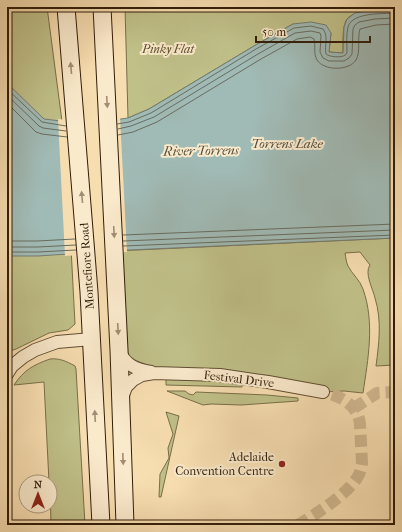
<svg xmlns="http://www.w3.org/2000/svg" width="402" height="532" font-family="'IM FELL French Canon',serif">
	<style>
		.green { fill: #c0c089; stroke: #796e49 }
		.water { fill: #a0bab5; stroke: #747b70 }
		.pier { fill: #f7deb1 }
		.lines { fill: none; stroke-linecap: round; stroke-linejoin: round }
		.shore { stroke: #696c5f; stroke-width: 1 }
		.street-tunnel { stroke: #d0b78f; stroke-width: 12; stroke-dasharray: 12 6; stroke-linecap: butt }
		.street-casing { stroke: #634d33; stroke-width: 14 }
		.secondary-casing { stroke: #321d09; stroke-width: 19 }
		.street { stroke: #faeacc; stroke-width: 12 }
		.secondary { stroke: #faeacc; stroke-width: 17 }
		.oneway { fill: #a08e74 }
		.poi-dot { fill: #8f2418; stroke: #faeacc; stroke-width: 1.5 }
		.labels { text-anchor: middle; stroke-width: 4; stroke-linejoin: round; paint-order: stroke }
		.park-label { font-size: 12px; font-style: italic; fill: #5d4e2f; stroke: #faeacc }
		.street-label { font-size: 12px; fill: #321d09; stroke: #faeacc }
		.poi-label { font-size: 12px; fill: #321d09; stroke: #faeacc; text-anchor: end }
		.water-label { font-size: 13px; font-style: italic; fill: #534c3d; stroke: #faeacc }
	</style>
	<rect width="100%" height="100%" fill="#f7deb1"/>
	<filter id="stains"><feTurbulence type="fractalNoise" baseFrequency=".005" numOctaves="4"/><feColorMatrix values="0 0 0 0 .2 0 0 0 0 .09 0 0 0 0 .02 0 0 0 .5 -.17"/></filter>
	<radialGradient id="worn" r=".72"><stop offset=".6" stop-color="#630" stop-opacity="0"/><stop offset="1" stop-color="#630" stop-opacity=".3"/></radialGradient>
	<path class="green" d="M 7,7 L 47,7 L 66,152 L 75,324 L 68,330 L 49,333 L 16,349 L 7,352 Z
		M 125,7 L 395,7 L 395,9 C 383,10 355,9 347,19 C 342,26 343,44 343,53 L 329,52 L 331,33 L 293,24 L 254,46 L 149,109 L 128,118 Z
		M 395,238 L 395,365 L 376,366 C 379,343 382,321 375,298 C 373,289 364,273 370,265 L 360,252 L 345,253 C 346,258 346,262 348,266 C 352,274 360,280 363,289 C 375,323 368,359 363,393 L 344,391 L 323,392 L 161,373 L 126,362 L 115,251 Z
		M 50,359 C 59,358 66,361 75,366 L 76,369 L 85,525 L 51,525 L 50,482 L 49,482 L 44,382 L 14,385 C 24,370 33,365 50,359 Z
		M 166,379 L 197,379 L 242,385 L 242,387 L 166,385 Z
		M 167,391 L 185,391 L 189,394 L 193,395 L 196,392 L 267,395 L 298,398 L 298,401 L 241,405 L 211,404 L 203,405 Z
		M 166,412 L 179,416 L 161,497 L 159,497 L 160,474 L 169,458 L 168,448 L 173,434 Z"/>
	<path class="water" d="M 395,9 L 395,238 L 129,250 L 38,256 L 7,256 L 7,83 L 44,119 L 86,124 L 128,118 L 149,109 L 254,46 L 293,24 L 311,22 L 326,25 L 331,33 L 329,52 L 343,53 L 344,27 L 347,19 L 355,13 L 374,10 Z"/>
	<path class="pier" d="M 120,117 L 127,252 L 65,256 L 58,119 L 86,122 Z"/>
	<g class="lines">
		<path class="shore" d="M 7,89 L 42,122 L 66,126
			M 7,95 L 39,126 L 43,128 L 66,131
			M 7,103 L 36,132 L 42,134 L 67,137
			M 117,124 L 129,122 L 151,113 L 256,49 L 294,28 L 311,26 L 323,29 C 329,37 324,45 326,54 C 329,57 342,58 345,55 C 346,55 347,53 347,52 C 347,44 346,35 348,27 C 352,12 383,14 395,13
			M 118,129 L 131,126 L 154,117 L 258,54 L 295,33 L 311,31 L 320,33 L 321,36 L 320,52 L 323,58 L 329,61 L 344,61 L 349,58 L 352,54 L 353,29 L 355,25 L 359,22 L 375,19 L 395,18
			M 118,135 L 133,132 L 157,122 L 261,59 L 297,39 L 310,37 L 314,39 C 316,46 313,53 317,60 C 324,71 349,71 356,60 C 361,51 357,38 360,29 L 376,25 L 395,24
			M 123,235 L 395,224
			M 7,241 L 37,241 L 75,239
			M 123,241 L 395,230
			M 123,246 L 395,235
			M 7,247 L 38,247 L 76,245
			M 7,252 L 38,252 L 76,250"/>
		<path class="street-tunnel" d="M 354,408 L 377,393 L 395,392
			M 298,525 C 317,513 344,497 357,478 C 360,474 361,469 362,463 L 360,424 C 358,405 341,396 323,392"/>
		<defs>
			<path id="street" d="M 119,350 C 125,365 135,369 151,372
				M 7,374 L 12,366 L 23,357 L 35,350 L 57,342 L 92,339
				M 122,398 L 126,387 L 133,380 L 142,375 L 154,373 L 220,375 L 268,382 L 323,392"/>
			<path id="secondary" d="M 66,7 L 89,292 L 101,525
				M 102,7 L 119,350 L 125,525"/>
		</defs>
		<use href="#street" class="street-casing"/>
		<use href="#secondary" class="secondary-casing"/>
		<use href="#street" class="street"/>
		<use href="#secondary" class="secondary"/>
	</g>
	<defs><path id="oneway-solid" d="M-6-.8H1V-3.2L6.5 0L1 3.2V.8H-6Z"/></defs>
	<g class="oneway">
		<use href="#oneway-solid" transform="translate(71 68) rotate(-95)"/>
		<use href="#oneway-solid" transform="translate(107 102) rotate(87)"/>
		<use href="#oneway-solid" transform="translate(82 197) rotate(-95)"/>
		<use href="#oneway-solid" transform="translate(114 232) rotate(87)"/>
		<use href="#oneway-solid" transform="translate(118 329) rotate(87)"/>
		<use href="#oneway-solid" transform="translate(95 416) rotate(-93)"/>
		<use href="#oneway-solid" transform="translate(123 459) rotate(88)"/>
	</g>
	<circle class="poi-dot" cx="282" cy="464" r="4"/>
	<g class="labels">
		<g class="park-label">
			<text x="168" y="53">Pinky Flat</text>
		</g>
		<g class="street-label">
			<text transform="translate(87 266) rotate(-94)" y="4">Montefiore Road</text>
			<text transform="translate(239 379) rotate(7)" y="4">Festival Drive</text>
		</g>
		<g class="poi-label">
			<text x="274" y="461">Adelaide<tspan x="274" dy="14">Convention Centre</tspan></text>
		</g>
		<g class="water-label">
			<text x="287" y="148">Torrens Lake</text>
			<text transform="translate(201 150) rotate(-1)" y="5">River Torrens</text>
		</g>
	</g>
	<rect width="402" height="532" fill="none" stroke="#f7deb1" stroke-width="24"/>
	<rect x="8" y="8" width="386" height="516" fill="none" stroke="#321d09" stroke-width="2"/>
	<rect x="12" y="12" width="378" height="508" fill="none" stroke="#321d09"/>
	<g transform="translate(38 494)"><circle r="19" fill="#faeacc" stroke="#aa987e"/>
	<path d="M0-3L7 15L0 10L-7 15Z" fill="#8f2418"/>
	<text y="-6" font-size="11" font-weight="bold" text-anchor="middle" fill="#321d09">N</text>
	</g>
	<path d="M256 36v6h114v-6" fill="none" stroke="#321d09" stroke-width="2"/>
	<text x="262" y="36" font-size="12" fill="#321d09" stroke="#faeacc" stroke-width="3" paint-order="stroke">50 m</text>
	<rect width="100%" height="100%" filter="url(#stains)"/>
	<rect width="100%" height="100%" fill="url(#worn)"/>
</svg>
